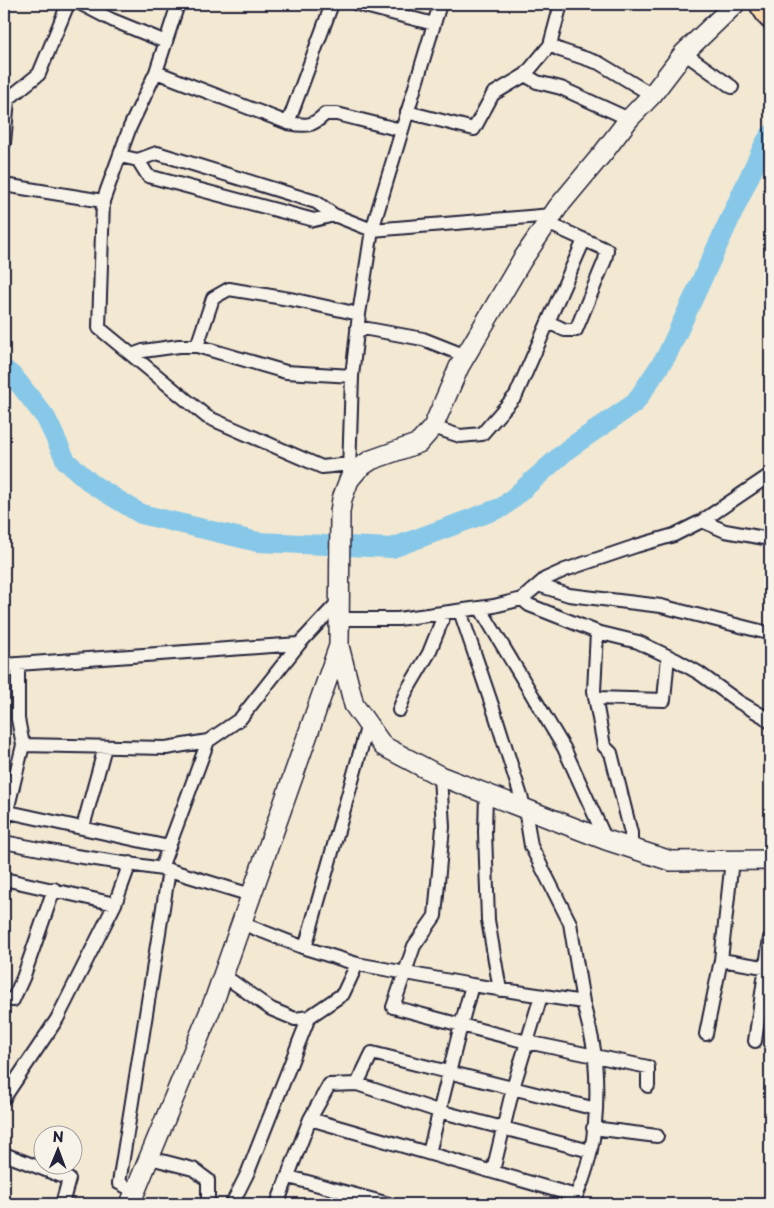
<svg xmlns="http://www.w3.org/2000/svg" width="774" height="1208" font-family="'Playpen Sans',sans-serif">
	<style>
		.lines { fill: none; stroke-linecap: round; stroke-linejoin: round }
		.river { stroke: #87c8e8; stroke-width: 20 }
		.street-casing { stroke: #22223b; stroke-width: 16 }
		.secondary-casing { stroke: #22223b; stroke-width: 22 }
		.highway-casing { stroke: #22223b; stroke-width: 28 }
		.street { stroke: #f7f3e8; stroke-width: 12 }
		.secondary { stroke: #f7f3e8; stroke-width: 19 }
		.highway { stroke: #fedbac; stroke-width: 24 }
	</style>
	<rect width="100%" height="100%" fill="#f3e8d2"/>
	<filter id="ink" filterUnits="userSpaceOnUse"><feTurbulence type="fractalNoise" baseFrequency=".02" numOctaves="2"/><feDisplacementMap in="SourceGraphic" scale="10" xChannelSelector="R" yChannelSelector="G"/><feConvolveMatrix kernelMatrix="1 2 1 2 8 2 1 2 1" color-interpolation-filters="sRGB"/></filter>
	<g filter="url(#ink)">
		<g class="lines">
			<path class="river" d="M 4,369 L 14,377 L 46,418 L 66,461 L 92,484 L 141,514 L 258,542 L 392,548 L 503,507 L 568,449 L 635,403 L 667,355 L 764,145 L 770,135"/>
			<defs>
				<path id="street" d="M 81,4 L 112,20 L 166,42
					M 178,4 L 156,72 L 130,127 L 103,201 L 99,328 L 207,417 L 322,467 L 350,464
					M 357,4 L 434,24
					M 550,45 L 560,50 L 599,63 L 652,95
					M 684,53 L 732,87
					M 156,72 L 288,123 L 332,4
					M 525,75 L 537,82 L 561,88 L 629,119
					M 407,112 L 474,129 L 493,94 L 525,75 L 550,45 L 561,4
					M 288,123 C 306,126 312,127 325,114 L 337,114 L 401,130
					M 4,143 L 8,99 L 39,74 L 68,4
					M 120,156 L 138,160 L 148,176 L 314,220 L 334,215
					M 138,160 L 157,153 L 316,202 L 334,215 L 372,230 L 552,215
					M 4,185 L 103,201
					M 547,223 L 607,250 L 605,260 L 576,330 L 565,330 L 548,322
					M 357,327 L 423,339 L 466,356
					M 197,346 L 213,298 L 229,289 L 295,300 L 359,314
					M 132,355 L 143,351 L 179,346 L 197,346 L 286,372 L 352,376
					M 433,427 L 460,436 L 482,434 L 516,395 L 584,240
					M 349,472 L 352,376 L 359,314 L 372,230 L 440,4
					M 702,521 L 725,531 L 770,539
					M 538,585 L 569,595 L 661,606 L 764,632
					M 522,599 L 529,605 L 597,632 L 638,642 L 676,660 L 699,673 L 739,702 L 763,716 L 770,722
					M 480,608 L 564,748 L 606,840
					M 339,619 L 398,619 L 494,606 L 522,599 L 545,579 L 565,570 L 636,546 L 674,535 L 702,521 L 770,475
					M 597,632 L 594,691 L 604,746 L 611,753 L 631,833 L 631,847
					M 4,665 L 299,644
					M 596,698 L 664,700 L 668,656
					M 399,710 L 406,692 L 429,653 L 445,613
					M 23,745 L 166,748 L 208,741 L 240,719 L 299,644 L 339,601
					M 440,776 L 443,827 L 435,916 L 414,946 L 393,1007 L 461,1025 L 472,985
					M 486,794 L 485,832 L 488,920 L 500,990
					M 4,811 L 169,847
					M 4,823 L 23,745 L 18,719 L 18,664
					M 83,827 L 105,747
					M 4,842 L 76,856 L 169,870
					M 161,868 L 208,741
					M 4,879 L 115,904
					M 241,923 L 305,948 L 357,964 L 472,985 L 583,1002 L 570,923 L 531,846 L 525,809 L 496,717 L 460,611
					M 305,948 L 368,724
					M 721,960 L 770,968
					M 223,975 L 271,1009 L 295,1019 L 309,1017 L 343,994 L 357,964
					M 4,999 L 13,1000 L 23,978 L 54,889
					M 706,1034 L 721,960 L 732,860
					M 755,1041 L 770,938
					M 357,1084 L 372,1053 L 596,1109
					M 4,1098 L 57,1019 L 115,904 L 130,863
					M 310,1119 L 576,1196
					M 593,1128 L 657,1136
					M 429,1153 L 461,1025 L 527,1042 L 648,1067 L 648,1086
					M 4,1154 L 69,1179 L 62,1204
					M 151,1155 L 154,1159 L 193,1169 L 208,1180 L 208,1204
					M 493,1171 L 513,1088 L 541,996
					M 289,1177 L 389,1204
					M 136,1192 L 119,1183 L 169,870 L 251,895
					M 232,1204 L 248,1172 L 309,1017
					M 277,1204 L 310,1119 L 329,1085 L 357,1084 L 435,1110 L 590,1151
					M 572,1204 C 595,1161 599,1107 595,1059 C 594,1040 587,1021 583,1002"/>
				<path id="secondary" d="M 735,4 L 684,53 L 652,95 L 629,119 L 603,153 L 558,207 L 522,260 L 459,367 L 433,427 L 419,443 L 371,460 L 359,468 L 349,480 L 342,499 L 340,512 L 339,646 L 354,705 L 383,746 L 440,776 L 606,840 L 671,861 L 770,860
					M 130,1204 L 214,1001 L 339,646"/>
				<path id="highway" d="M 762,4 L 770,16"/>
			</defs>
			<use href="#street" class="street-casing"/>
			<use href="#secondary" class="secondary-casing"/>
			<use href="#highway" class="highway-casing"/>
			<use href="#street" class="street"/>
			<use href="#secondary" class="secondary"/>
			<use href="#highway" class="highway"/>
		</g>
	</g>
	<rect width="774" height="1208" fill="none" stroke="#f7f3e8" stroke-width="20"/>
	<rect x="10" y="10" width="754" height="1188" fill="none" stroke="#22223b" stroke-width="2" filter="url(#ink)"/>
	<g transform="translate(58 1150) rotate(1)"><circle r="24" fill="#f7f3e8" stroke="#a29fa3"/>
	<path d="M0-4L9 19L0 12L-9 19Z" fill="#22223b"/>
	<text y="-8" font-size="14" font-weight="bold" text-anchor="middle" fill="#22223b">N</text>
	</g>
</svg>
